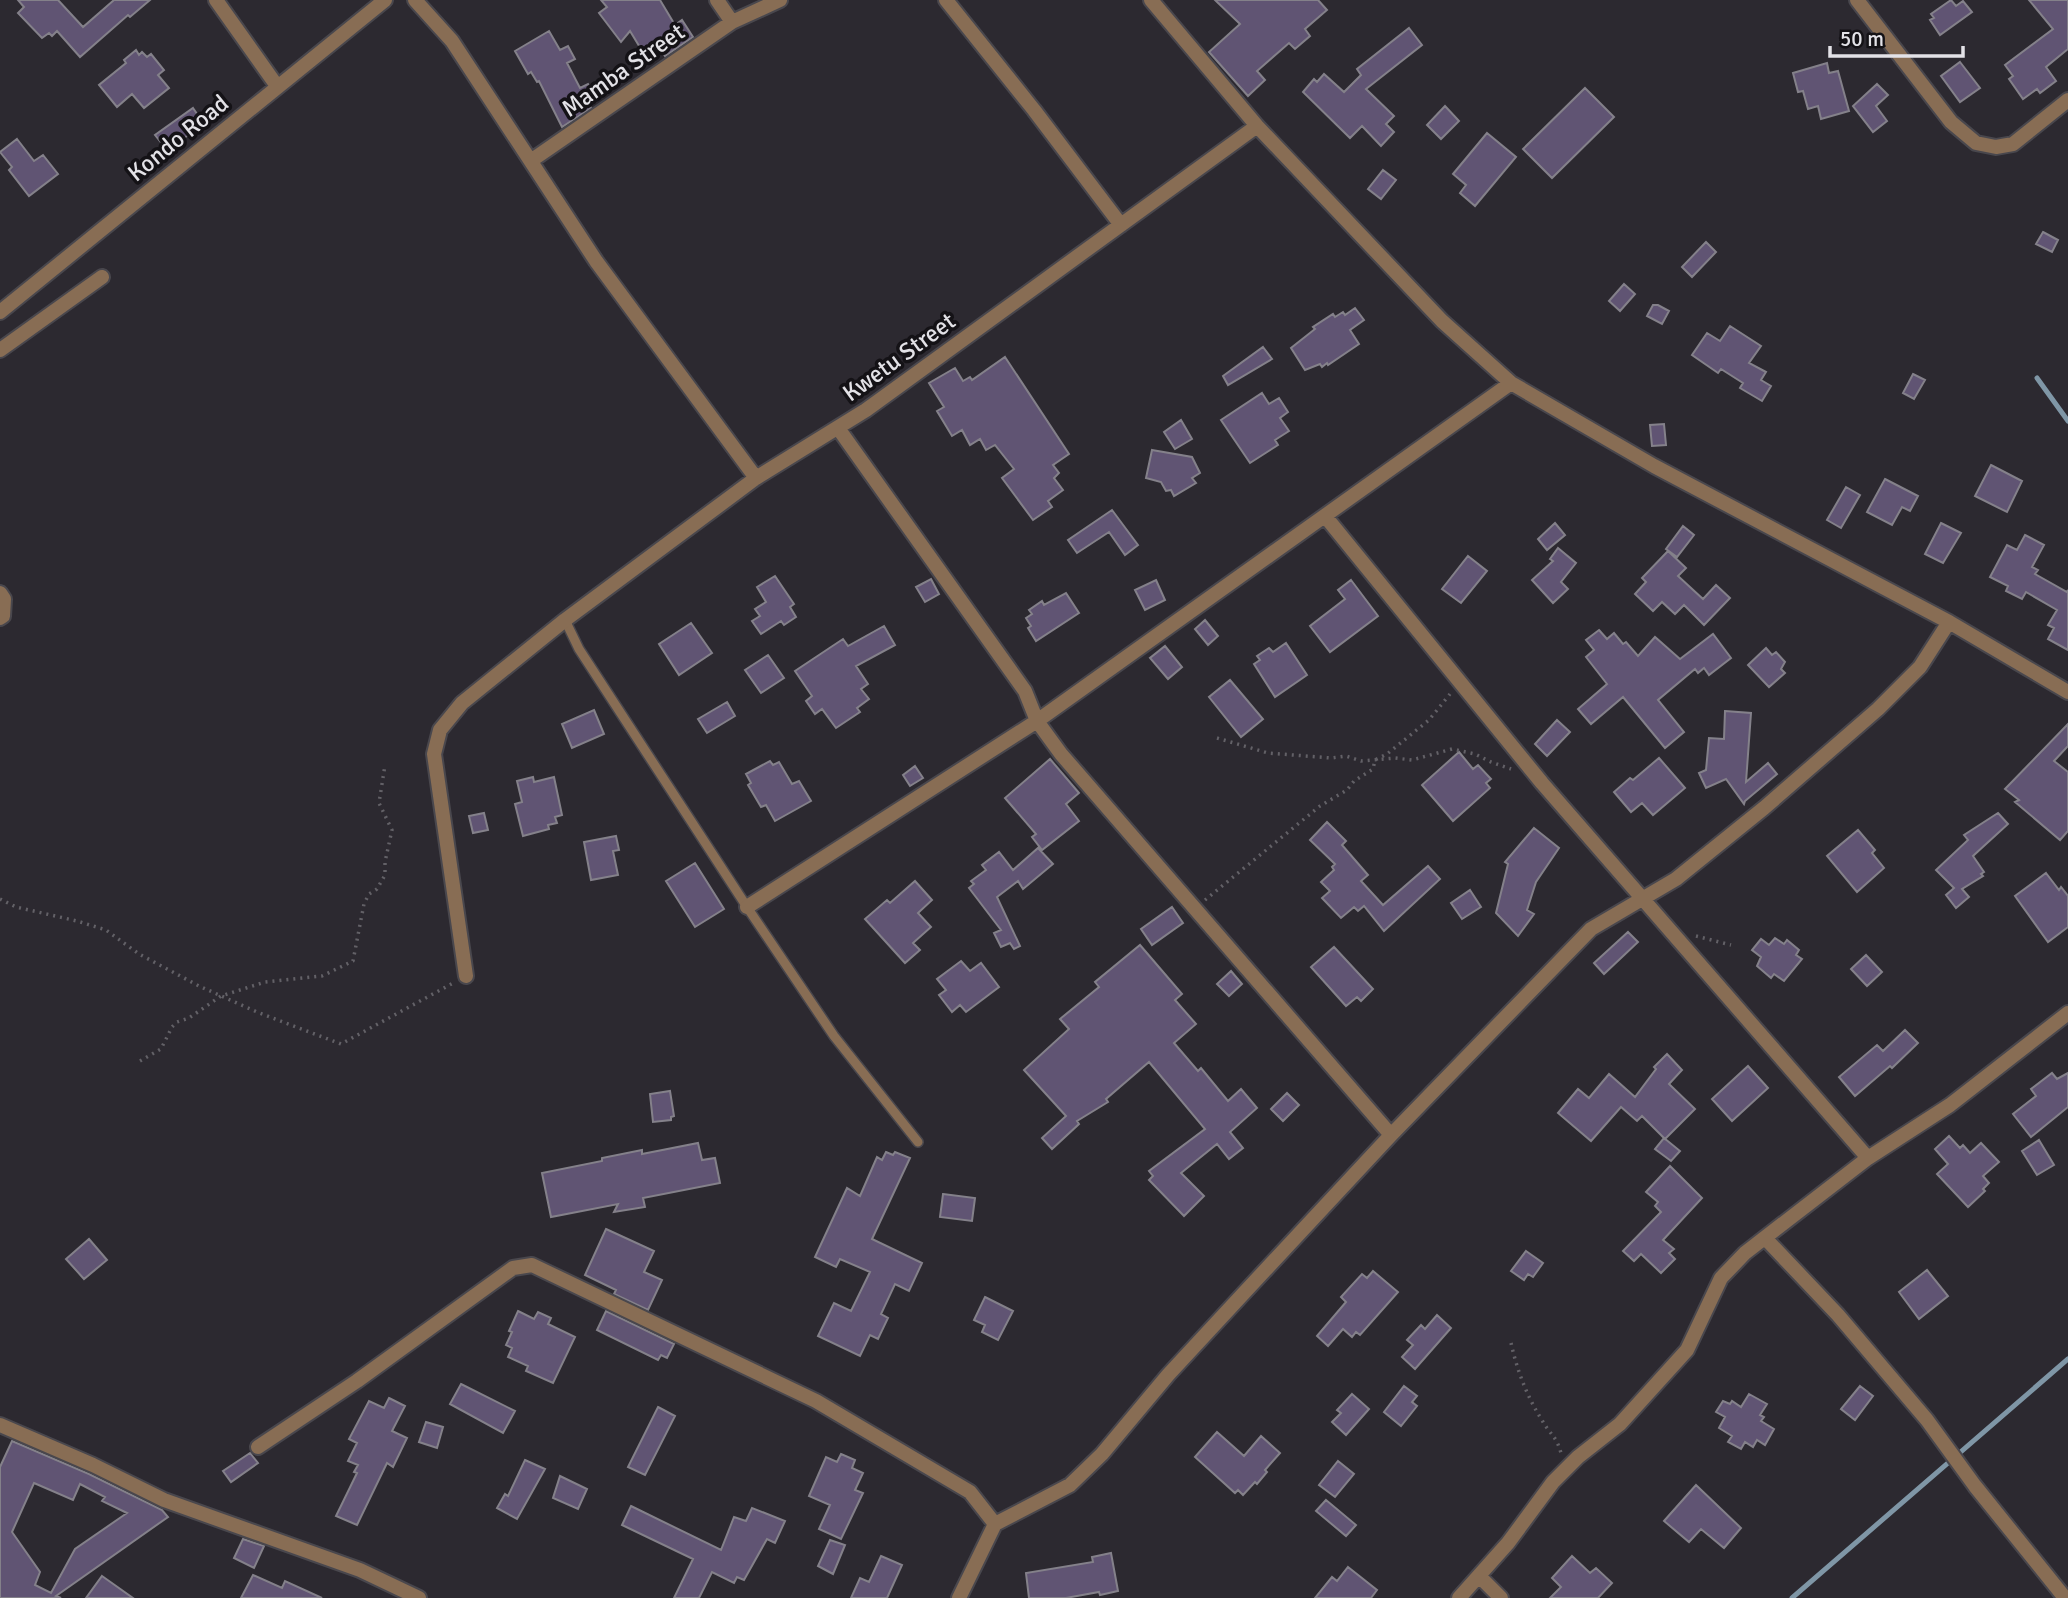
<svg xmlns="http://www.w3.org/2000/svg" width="2068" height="1598" font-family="Signika,sans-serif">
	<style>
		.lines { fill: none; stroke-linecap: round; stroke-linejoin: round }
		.stream { stroke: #7f96a6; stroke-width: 5 }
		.building { fill: #605473; stroke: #84818a; stroke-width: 2; fill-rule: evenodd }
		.lane-casing { stroke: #49474d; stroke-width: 12 }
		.street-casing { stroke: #49474d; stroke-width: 18 }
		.path { stroke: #636167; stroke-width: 3.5; stroke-dasharray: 2 5; stroke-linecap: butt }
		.lane { stroke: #886d54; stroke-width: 9 }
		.street { stroke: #886d54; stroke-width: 14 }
		.labels { text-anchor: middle; stroke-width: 7; stroke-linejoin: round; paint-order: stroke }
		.street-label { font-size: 24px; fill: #e3e2e7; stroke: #141216 }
	</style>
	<rect width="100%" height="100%" fill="#2c2930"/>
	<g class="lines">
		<path class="stream" d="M 2037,378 L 2068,421
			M 1792,1598 L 2068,1359"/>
	</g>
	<path class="building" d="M 18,0 L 58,0 L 83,27 L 114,0 L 150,0 L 130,17 L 128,15 L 80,57 L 57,31 L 52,36 L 49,33 L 42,38 L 18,13 L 24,7 Z
		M 601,0 L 660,0 L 675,25 L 682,20 L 693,37 L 665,56 L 658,45 L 644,54 L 630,31 L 621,42 L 599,13 L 607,7 Z
		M 1215,0 L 1318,0 L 1327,10 L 1305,29 L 1310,36 L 1295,49 L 1289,43 L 1257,71 L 1265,80 L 1248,96 L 1209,52 L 1240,24 Z
		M 1951,0 L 1956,6 L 1963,1 L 1972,12 L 1940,35 L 1930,20 L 1934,18 L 1931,14 Z
		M 2029,0 L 2068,0 L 2068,49 L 2046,67 L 2056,81 L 2040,93 L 2037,89 L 2023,99 L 2009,79 L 2013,76 L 2005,65 L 2053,29 Z
		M 1409,28 L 1422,45 L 1366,89 L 1394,116 L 1386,124 L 1394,132 L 1381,146 L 1362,126 L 1350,138 L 1303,92 L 1314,79 L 1317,82 L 1324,74 L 1344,92 L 1361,75 L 1357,69 Z
		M 549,31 L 560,50 L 568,46 L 575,59 L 567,63 L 580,88 L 588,84 L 596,100 L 589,104 L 591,108 L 562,127 L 539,81 L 537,82 L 531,72 L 528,74 L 515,51 Z
		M 136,50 L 139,55 L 142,52 L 147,57 L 151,54 L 164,70 L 158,75 L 169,88 L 144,108 L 132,94 L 117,107 L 99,85 L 126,63 L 124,60 Z
		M 1960,62 L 1980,88 L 1960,102 L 1941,76 Z
		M 1827,63 L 1829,73 L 1838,71 L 1849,111 L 1821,119 L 1818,106 L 1808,109 L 1803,91 L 1798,92 L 1793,73 Z
		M 1877,84 L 1888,95 L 1876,106 L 1887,121 L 1873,132 L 1853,106 Z
		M 1585,88 L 1614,117 L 1552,178 L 1523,149 Z
		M 1445,106 L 1459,121 L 1441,139 L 1427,125 Z
		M 193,108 L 204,124 L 167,150 L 155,135 Z
		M 1487,133 L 1516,157 L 1475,206 L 1460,193 L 1466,185 L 1453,174 Z
		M 17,139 L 34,161 L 43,155 L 58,174 L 29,196 L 9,170 L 12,167 L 0,152 Z
		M 1383,170 L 1396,180 L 1381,199 L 1368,189 Z
		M 2043,232 L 2058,240 L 2052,252 L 2036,244 Z
		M 1706,242 L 1716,252 L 1692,277 L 1682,267 Z
		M 1624,284 L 1635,294 L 1620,311 L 1609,301 Z
		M 1653,305 L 1658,305 L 1669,311 L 1662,324 L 1647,316 Z
		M 1355,308 L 1364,320 L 1350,330 L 1359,344 L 1328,365 L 1327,363 L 1322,367 L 1320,364 L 1305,370 L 1291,348 L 1315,329 L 1313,327 L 1333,314 L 1335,317 L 1343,312 L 1345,315 Z
		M 1730,326 L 1761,346 L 1749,363 L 1766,372 L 1761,380 L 1771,386 L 1762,401 L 1740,388 L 1743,383 L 1721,369 L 1718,373 L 1692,355 L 1707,333 L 1720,341 Z
		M 1263,347 L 1272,359 L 1228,385 L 1223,376 Z
		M 1005,357 L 1069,454 L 1053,465 L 1059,473 L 1054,478 L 1063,490 L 1048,501 L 1052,507 L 1033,520 L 1002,478 L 1014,469 L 995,445 L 986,450 L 980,439 L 970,445 L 962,430 L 952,436 L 937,411 L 944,407 L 929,383 L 955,368 L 963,381 L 970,377 L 972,380 Z
		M 1913,374 L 1925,380 L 1914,399 L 1903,393 Z
		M 1262,393 L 1269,404 L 1279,398 L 1288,412 L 1280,418 L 1289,431 L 1275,440 L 1278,445 L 1250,463 L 1221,420 Z
		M 1181,420 L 1192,439 L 1175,449 L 1164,432 Z
		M 1664,424 L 1666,445 L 1652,446 L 1650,425 Z
		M 1152,450 L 1192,457 L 1200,473 L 1192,478 L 1196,483 L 1174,496 L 1171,490 L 1166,491 L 1161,482 L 1146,478 Z
		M 1991,465 L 2022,481 L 2007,512 L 1975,496 Z
		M 1885,479 L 1918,496 L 1910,511 L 1902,507 L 1892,525 L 1867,512 Z
		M 1846,487 L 1860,495 L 1841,528 L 1827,520 Z
		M 1112,510 L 1138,545 L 1125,555 L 1109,532 L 1077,553 L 1068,540 Z
		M 1555,523 L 1565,535 L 1547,550 L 1538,539 Z
		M 1941,523 L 1961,533 L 1943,563 L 1925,554 Z
		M 1683,526 L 1694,535 L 1677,557 L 1666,549 Z
		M 2025,535 L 2044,545 L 2032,567 L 2038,570 L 2035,574 L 2067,592 L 2068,590 L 2068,650 L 2048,639 L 2054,628 L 2048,625 L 2057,610 L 2026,592 L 2022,599 L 2006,591 L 2008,586 L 1990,577 L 2007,545 L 2017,550 Z
		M 1558,548 L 1576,563 L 1561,582 L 1568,589 L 1553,603 L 1532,580 L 1553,561 L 1550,559 Z
		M 1668,551 L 1686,568 L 1678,576 L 1703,599 L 1716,585 L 1730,598 L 1704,625 L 1684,605 L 1675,614 L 1662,602 L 1653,611 L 1635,594 L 1646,582 L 1642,578 Z
		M 1468,556 L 1487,571 L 1461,603 L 1442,589 Z
		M 775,576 L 794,604 L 790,607 L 796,617 L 784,625 L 781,621 L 761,634 L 752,621 L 760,616 L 755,609 L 766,602 L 757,587 Z
		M 931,579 L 939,594 L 925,602 L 916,587 Z
		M 1156,580 L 1165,600 L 1145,610 L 1135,590 Z
		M 1351,580 L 1378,616 L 1330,652 L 1310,626 L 1345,599 L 1338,590 Z
		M 1066,593 L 1079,613 L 1036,641 L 1028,628 L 1031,626 L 1026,618 L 1032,614 L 1029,610 L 1042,601 L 1044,605 Z
		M 1205,620 L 1218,636 L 1208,645 L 1195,629 Z
		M 691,623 L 712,653 L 679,675 L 659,644 Z
		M 884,626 L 895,645 L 856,666 L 868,684 L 861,689 L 869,699 L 857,708 L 860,712 L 836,728 L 822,709 L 815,714 L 806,701 L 812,696 L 795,671 L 843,639 L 848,646 Z
		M 1599,630 L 1607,639 L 1614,633 L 1623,644 L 1626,642 L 1638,656 L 1655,637 L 1680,659 L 1713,634 L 1731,658 L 1709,675 L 1704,668 L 1698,673 L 1695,669 L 1658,700 L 1684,732 L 1665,748 L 1623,697 L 1591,724 L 1578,709 L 1607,684 L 1586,657 L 1594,650 L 1586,640 Z
		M 1286,643 L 1307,675 L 1275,697 L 1254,664 L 1260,660 L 1257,656 L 1269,648 L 1273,652 Z
		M 1165,646 L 1182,667 L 1168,679 L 1150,658 Z
		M 1766,648 L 1772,655 L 1776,652 L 1785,662 L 1781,669 L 1785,673 L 1769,687 L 1748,665 Z
		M 768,655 L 784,678 L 761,693 L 745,670 Z
		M 1230,680 L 1263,719 L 1241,737 L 1209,697 Z
		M 727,702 L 735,716 L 707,733 L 698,719 Z
		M 594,710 L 604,734 L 572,748 L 562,724 Z
		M 1725,711 L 1751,713 L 1746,782 L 1768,763 L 1777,774 L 1745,801 L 1744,804 L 1726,779 L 1706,788 L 1699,773 L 1706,770 L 1709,738 L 1724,739 Z
		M 1557,720 L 1570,732 L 1547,756 L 1535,744 Z
		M 2068,724 L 2068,746 L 2054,761 L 2068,772 L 2068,831 L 2060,840 L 2015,802 L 2019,800 L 2005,789 Z
		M 1459,752 L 1473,769 L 1478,765 L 1491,779 L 1486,783 L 1490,788 L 1453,821 L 1422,785 Z
		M 1659,758 L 1685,788 L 1653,815 L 1642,803 L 1631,812 L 1614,792 L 1630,778 L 1633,780 Z
		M 1050,759 L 1079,793 L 1066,804 L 1079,821 L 1042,850 L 1032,837 L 1036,834 L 1005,798 Z
		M 770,761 L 773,765 L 779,762 L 792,784 L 799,781 L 811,801 L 775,821 L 766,805 L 761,807 L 748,785 L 751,783 L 746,774 Z
		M 915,766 L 923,778 L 910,786 L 903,775 Z
		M 533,777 L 534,782 L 554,777 L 562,815 L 555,817 L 557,823 L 548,825 L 549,829 L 523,836 L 515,804 L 522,802 L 517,781 Z
		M 484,813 L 488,830 L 473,833 L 469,816 Z
		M 1998,813 L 2008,824 L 1973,856 L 1984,872 L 1981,874 L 1983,876 L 1962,889 L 1969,897 L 1956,908 L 1946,895 L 1954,888 L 1936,870 L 1968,840 L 1964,835 Z
		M 1327,822 L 1346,841 L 1342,845 L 1368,875 L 1361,881 L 1383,905 L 1428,866 L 1440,879 L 1384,931 L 1364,906 L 1358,911 L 1354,907 L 1341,918 L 1322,898 L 1330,891 L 1321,882 L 1334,870 L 1332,867 L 1335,864 L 1310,840 Z
		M 1534,828 L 1559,848 L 1536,882 L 1527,910 L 1534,914 L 1518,936 L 1496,913 L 1508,864 L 1505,862 Z
		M 1858,830 L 1875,850 L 1872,853 L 1884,868 L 1857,892 L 1827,856 Z
		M 616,836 L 619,850 L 613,851 L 618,875 L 591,880 L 584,842 Z
		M 1038,848 L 1053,864 L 1023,889 L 1018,881 L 997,897 L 1020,946 L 1014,949 L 1010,943 L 1001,947 L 994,933 L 1001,930 L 969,888 L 974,884 L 971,881 L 986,870 L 982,865 L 999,852 L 1013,870 Z
		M 695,863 L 724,909 L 695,927 L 666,881 Z
		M 2046,873 L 2059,890 L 2061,887 L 2068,896 L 2068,927 L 2048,942 L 2015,896 Z
		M 915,881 L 932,900 L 918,913 L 931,927 L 913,943 L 920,950 L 905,963 L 865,919 L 887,900 L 890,903 Z
		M 1470,890 L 1481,907 L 1462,919 L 1451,903 Z
		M 1172,907 L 1183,923 L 1152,945 L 1141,929 Z
		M 1628,932 L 1638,942 L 1604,974 L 1594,963 Z
		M 1775,938 L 1784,944 L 1787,940 L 1799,950 L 1796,955 L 1802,959 L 1784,981 L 1774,974 L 1771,978 L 1757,966 L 1761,957 L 1752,950 L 1761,939 L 1769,945 Z
		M 1140,945 L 1182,994 L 1175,1000 L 1196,1024 L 1174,1043 L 1198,1071 L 1201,1068 L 1228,1101 L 1241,1089 L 1257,1108 L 1230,1132 L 1243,1148 L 1229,1159 L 1217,1144 L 1181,1173 L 1204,1196 L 1184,1216 L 1149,1180 L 1153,1176 L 1149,1171 L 1205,1129 L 1149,1062 L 1106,1099 L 1108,1102 L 1077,1121 L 1079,1124 L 1052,1149 L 1042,1138 L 1066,1116 L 1024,1070 L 1069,1029 L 1060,1019 L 1099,987 L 1095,982 Z
		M 1334,947 L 1373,989 L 1361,1001 L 1357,997 L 1346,1006 L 1311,967 Z
		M 1866,955 L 1882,972 L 1867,986 L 1851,969 Z
		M 961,961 L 970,971 L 981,963 L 999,987 L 966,1012 L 960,1005 L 952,1012 L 939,995 L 946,990 L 937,979 Z
		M 1231,971 L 1242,984 L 1229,996 L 1217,984 Z
		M 1905,1030 L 1918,1043 L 1892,1068 L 1890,1066 L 1855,1096 L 1839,1077 L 1877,1045 L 1883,1051 Z
		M 1667,1054 L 1682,1070 L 1669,1084 L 1695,1109 L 1665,1139 L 1642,1116 L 1637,1121 L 1621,1107 L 1591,1141 L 1558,1113 L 1578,1089 L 1589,1098 L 1609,1074 L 1635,1097 L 1656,1069 L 1654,1067 Z
		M 1748,1066 L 1768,1088 L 1732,1121 L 1712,1099 Z
		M 2052,1073 L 2057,1079 L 2068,1073 L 2068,1107 L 2031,1137 L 2013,1114 L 2036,1096 L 2031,1089 Z
		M 670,1091 L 674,1116 L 671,1117 L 671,1120 L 653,1122 L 650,1094 Z
		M 1287,1093 L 1299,1105 L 1283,1121 L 1271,1109 Z
		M 1949,1136 L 1960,1148 L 1963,1145 L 1970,1153 L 1981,1143 L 1999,1162 L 1983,1176 L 1989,1183 L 1983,1189 L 1985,1191 L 1968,1207 L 1937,1174 L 1948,1164 L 1935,1149 Z
		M 1664,1138 L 1680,1151 L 1671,1161 L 1655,1149 Z
		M 2039,1140 L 2054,1165 L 2037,1175 L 2022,1151 Z
		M 698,1143 L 702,1160 L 715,1158 L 720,1183 L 643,1198 L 645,1207 L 614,1212 L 618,1204 L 551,1217 L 542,1173 L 602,1161 L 602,1158 L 642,1150 L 642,1154 Z
		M 886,1152 L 893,1155 L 895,1152 L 910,1158 L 872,1239 L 922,1263 L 909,1291 L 895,1284 L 881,1314 L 888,1318 L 878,1339 L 870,1335 L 860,1356 L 818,1336 L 834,1303 L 851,1311 L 870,1272 L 840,1259 L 836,1267 L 815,1257 L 847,1188 L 860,1196 L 877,1157 L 882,1160 Z
		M 1670,1166 L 1702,1198 L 1663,1240 L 1674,1249 L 1669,1253 L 1675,1259 L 1661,1273 L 1641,1254 L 1634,1261 L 1623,1251 L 1661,1212 L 1655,1206 L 1658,1202 L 1646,1192 Z
		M 943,1194 L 975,1198 L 972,1221 L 940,1217 Z
		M 606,1229 L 654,1251 L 644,1272 L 662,1280 L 648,1310 L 614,1294 L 616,1290 L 585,1275 Z
		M 89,1239 L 107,1260 L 84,1279 L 66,1259 Z
		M 1526,1251 L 1543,1263 L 1533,1277 L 1528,1274 L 1524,1280 L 1511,1271 Z
		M 1927,1270 L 1948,1296 L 1919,1319 L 1899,1292 Z
		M 1373,1271 L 1398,1292 L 1360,1335 L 1356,1332 L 1352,1337 L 1343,1329 L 1328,1346 L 1317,1336 L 1346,1302 L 1341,1297 L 1362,1274 L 1367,1278 Z
		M 985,1297 L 1013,1311 L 998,1340 L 982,1332 L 985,1325 L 974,1320 Z
		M 518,1311 L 534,1319 L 538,1312 L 551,1318 L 548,1324 L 575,1337 L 553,1383 L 526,1371 L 528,1366 L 508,1357 L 512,1348 L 506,1345 L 512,1332 L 509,1331 Z
		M 606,1311 L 674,1344 L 667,1358 L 661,1355 L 658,1360 L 597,1330 Z
		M 1437,1315 L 1451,1328 L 1415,1369 L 1402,1357 L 1413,1345 L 1407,1340 L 1421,1325 L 1425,1329 Z
		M 461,1384 L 515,1411 L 503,1433 L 450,1404 Z
		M 1404,1386 L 1417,1396 L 1412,1402 L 1417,1406 L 1401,1426 L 1384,1412 Z
		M 1860,1386 L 1873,1396 L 1855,1420 L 1841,1409 Z
		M 1352,1394 L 1369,1409 L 1346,1435 L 1332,1422 L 1341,1413 L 1337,1410 Z
		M 1749,1394 L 1767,1404 L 1760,1415 L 1764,1417 L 1761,1421 L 1774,1429 L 1765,1445 L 1757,1440 L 1753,1447 L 1745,1442 L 1741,1449 L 1728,1442 L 1732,1436 L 1719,1428 L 1725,1417 L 1716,1412 L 1723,1401 L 1730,1404 L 1732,1401 L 1741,1407 Z
		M 389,1398 L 405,1406 L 392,1431 L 407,1438 L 393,1467 L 387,1463 L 357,1525 L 336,1516 L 357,1473 L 354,1472 L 358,1465 L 348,1461 L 357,1443 L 349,1439 L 369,1401 L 384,1408 Z
		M 658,1407 L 675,1416 L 645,1475 L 628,1467 Z
		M 426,1422 L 443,1427 L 437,1448 L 419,1442 Z
		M 1217,1432 L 1244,1456 L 1261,1436 L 1280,1453 L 1265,1470 L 1267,1472 L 1257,1484 L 1255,1482 L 1243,1495 L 1238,1490 L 1235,1493 L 1195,1457 Z
		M 12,1441 L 89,1474 L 162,1510 L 168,1517 L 56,1596 L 61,1598 L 0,1598 L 0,1467 ZM 34,1483 L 73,1500 L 80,1484 L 105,1497 L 102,1501 L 127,1513 L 75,1549 L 51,1593 L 35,1585 L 40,1572 L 12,1532 Z
		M 250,1453 L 258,1463 L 231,1482 L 223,1471 Z
		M 841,1454 L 855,1460 L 852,1468 L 863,1473 L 855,1490 L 863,1493 L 841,1539 L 819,1529 L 830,1505 L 809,1496 L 826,1457 L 837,1462 Z
		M 525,1460 L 545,1469 L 517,1519 L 497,1508 L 505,1494 L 508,1496 Z
		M 1338,1461 L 1354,1474 L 1335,1497 L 1319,1485 Z
		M 560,1476 L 587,1489 L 578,1509 L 553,1498 Z
		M 1696,1485 L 1741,1528 L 1724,1548 L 1701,1529 L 1689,1542 L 1664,1521 Z
		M 1326,1500 L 1356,1525 L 1346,1536 L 1316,1511 Z
		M 631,1506 L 721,1550 L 734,1517 L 746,1521 L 752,1508 L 785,1521 L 775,1543 L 767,1539 L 744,1580 L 737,1577 L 734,1583 L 712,1572 L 699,1598 L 674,1598 L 693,1559 L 622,1525 Z
		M 243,1539 L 264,1546 L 254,1568 L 234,1558 Z
		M 830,1540 L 845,1545 L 833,1574 L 818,1566 Z
		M 1111,1553 L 1118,1591 L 1100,1595 L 1099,1592 L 1066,1598 L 1029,1598 L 1026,1573 L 1093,1562 L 1092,1557 Z
		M 881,1556 L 902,1565 L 887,1598 L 851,1598 L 860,1578 L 869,1582 Z
		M 1572,1556 L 1590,1573 L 1596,1568 L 1612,1583 L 1598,1598 L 1550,1598 L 1561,1587 L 1552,1578 Z
		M 1348,1567 L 1377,1590 L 1371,1598 L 1315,1598 L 1332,1577 L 1337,1581 Z
		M 253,1575 L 282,1588 L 285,1581 L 322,1598 L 241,1598 Z
		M 102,1576 L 133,1598 L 86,1598 Z"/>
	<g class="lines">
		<defs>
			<path id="lane" d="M 565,620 L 579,649 L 747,907 L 834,1036 L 918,1142"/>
			<path id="street" d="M 216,0 L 277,86
				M 415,0 L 452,41 L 596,261 L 756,478
				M 717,0 L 732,22
				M 946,0 L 1034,110 L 1121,225
				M 1151,0 L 1257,126 L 1442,321 L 1511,383 L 1654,466 L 1949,622 L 2068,692
				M 1857,0 L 1951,122 L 1976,143 L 1996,147 L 2013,144 L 2068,100
				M 532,160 L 732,22 L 780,0
				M 0,312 L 385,0
				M 0,350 L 102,277
				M 838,428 L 1025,691 L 1037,721 L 1061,754 L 1391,1135
				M 1325,516 L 1542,783 L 1868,1158
				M 0,593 L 4,599 L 3,616 L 0,618
				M 747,907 L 1037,721 L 1511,383
				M 466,976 L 434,754 L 440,730 L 462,703 L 565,620 L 756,478 L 866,410 L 1257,126
				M 1765,1238 L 1838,1315 L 1927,1420 L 1975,1486 L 2065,1598
				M 0,1425 L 93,1465 L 164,1500 L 360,1570 L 419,1598
				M 258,1447 L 357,1381 L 513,1268 L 532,1265 L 816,1401 L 970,1492 L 995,1524
				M 1479,1576 L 1501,1598
				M 959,1598 L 995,1524 L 1070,1485 L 1102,1454 L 1168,1375 L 1243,1294 L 1391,1135 L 1591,929 L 1676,879 L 1764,808 L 1878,709 L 1920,667 L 1949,622
				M 1459,1598 L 1508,1543 L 1553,1482 L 1578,1457 L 1620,1424 L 1687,1350 L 1721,1278 L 1745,1253 L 1868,1158 L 1950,1105 L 2068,1013"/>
		</defs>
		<use href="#lane" class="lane-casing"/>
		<use href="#street" class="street-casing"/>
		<path class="path" d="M 1217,738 L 1268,753 L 1331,758 L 1346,756 L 1361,761 L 1395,758 L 1412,760 L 1452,749 L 1475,754 L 1491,762 L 1511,769
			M 0,899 L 16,907 L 77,921 L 106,930 L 139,954 L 199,986 L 257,1012 L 341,1044 L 455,982
			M 1205,900 L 1320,806 L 1347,790 L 1354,781 L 1373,769 L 1375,760 L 1387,754 L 1429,720 L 1450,694
			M 1696,936 L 1731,945
			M 140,1061 L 161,1049 L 172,1027 L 177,1022 L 189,1018 L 221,996 L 265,982 L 322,976 L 353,961 L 364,904 L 369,894 L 377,889 L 385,875 L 385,862 L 392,830 L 379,803 L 385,765
			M 1511,1343 C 1517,1370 1527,1397 1542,1420 C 1550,1435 1556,1435 1561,1453"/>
		<use href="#lane" class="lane"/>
		<use href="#street" class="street"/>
	</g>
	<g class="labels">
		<g class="street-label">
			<text transform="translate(623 70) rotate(-35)" y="8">Mamba Street</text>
			<text transform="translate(178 138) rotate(-39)" y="8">Kondo Road</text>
			<text transform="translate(899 357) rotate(-36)" y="8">Kwetu Street</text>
		</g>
	</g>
	<path d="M1830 46v10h133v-10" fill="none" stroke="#e3e2e7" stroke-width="3.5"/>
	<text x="1840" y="46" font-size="21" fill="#e3e2e7" stroke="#141216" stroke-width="5" paint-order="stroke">50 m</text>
</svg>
